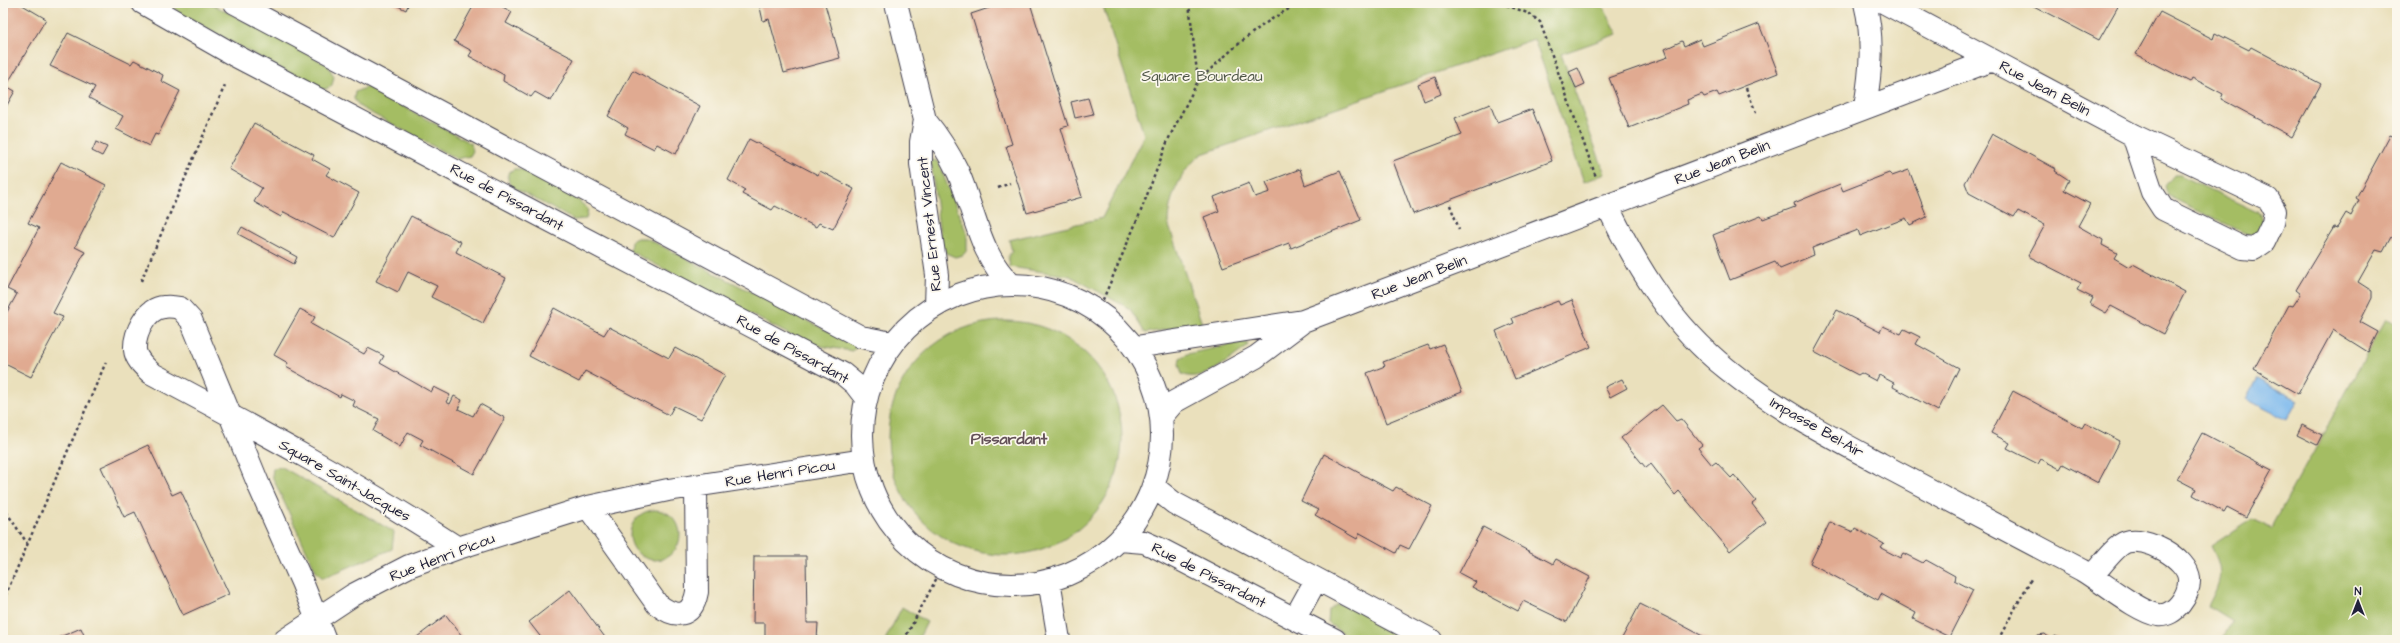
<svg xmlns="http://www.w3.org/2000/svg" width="2400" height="643" font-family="'Architects Daughter',sans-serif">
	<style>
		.green { fill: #a4bd63; stroke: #63704f }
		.water { fill: #7ab8ed; stroke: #4e6d94 }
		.building { fill: #e0aa91 }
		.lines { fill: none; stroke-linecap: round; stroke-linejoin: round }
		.minor-casing { stroke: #403e4e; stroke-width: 24 }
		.path { stroke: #403e4e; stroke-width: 2.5; stroke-dasharray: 3 3; stroke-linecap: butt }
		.minor { stroke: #fff; stroke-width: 22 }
		.labels { text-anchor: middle; stroke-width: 3.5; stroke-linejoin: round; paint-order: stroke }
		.park-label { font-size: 15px; fill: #505849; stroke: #fbf7ec }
		.street-label { font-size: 15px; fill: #22223b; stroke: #fbf7ec }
		.neighbourhood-label { font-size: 16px; font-weight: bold; fill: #645259; stroke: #fbf7ec }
	</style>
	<rect width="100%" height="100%" fill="#fbf7ec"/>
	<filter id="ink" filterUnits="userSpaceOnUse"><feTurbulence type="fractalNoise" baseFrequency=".025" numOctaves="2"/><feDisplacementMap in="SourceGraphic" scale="8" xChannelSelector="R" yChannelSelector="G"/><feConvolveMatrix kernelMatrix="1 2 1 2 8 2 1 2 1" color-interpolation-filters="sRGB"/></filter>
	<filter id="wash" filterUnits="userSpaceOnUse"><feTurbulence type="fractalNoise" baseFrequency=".012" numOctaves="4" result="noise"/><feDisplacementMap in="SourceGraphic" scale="16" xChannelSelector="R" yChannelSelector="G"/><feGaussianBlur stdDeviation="0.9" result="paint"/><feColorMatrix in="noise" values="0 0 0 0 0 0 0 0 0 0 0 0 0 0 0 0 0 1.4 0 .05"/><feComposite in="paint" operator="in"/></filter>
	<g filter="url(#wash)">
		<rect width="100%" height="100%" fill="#eae0bc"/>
		<path class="green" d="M 175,3 L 210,3 L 328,65 L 334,77 L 332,85 L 326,89 L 319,89 L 181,15 L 175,9 Z
			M 1102,3 L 1601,3 L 1618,34 L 1561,54 L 1605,174 L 1584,182 L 1534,39 L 1202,154 C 1182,168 1168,199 1168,223 L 1202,324 L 1145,333 L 1130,309 L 1070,276 L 1010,267 L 1008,256 L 1012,251 L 1009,240 L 1102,218 L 1144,135 Z
			M 367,87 L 467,141 L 471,144 L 473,151 L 470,156 L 457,159 L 360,107 L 354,99 L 355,92 Z
			M 934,160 L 938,162 L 967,234 L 967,250 L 963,255 L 955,257 L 946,253 L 941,245 L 931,161 Z
			M 514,169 L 521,169 L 578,200 L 588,209 L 586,219 L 574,220 L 511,186 L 508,180 L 508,173 Z
			M 2174,175 L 2179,175 L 2259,213 L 2263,223 L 2259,233 L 2249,235 L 2168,196 L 2165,186 Z
			M 637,238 L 646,238 L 857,346 L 852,351 L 807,344 L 630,251 L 631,241 Z
			M 2386,319 L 2397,324 L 2397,640 L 2222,640 L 2232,621 L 2208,606 C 2221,580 2225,573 2211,546 L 2252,519 L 2271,529 Z
			M888 438a117 117 0 1 1 234 0a117 117 0 1 1-234 0Z
			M 1243,342 L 1248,344 L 1246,348 C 1229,359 1203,384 1182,374 L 1179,364 L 1180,358 L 1187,354 Z
			M 282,467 L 394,532 L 392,549 L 323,578 L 317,573 L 272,476 L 273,468 Z
			M630 535a25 25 0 1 1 50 0a25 25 0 1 1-50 0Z
			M 1337,604 L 1353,606 L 1418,640 L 1353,640 L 1328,623 L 1329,611 Z
			M 902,607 L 927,622 L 918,640 L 885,640 Z"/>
		<path class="water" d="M 2257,379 L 2298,400 L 2287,420 L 2246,399 Z"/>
		<g id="blocks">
			<path class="building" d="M 3,3 L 19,3 L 46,19 L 6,86 L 15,91 L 3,112 Z
				M 392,3 L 409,3 L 406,10 Z
				M 475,3 L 495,3 L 512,12 L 506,23 L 574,59 L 551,101 L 535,92 L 531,97 L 503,81 L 504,75 L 469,56 L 472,51 L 454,41 Z
				M 759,3 L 825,4 L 840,58 L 784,73 L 769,19 L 763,21 Z
				M 1004,3 L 1030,3 L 1068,126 L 1061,128 L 1082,197 L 1027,213 L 1006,146 L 1012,144 L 971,14 Z
				M 2028,3 L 2120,3 L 2099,40 Z
				M 2160,12 L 2213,39 L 2215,33 L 2249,50 L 2251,47 L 2321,84 L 2292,137 L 2221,99 L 2223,94 L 2208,86 L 2192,78 L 2190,82 L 2136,54 Z
				M 1759,24 L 1778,73 L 1719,96 L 1717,92 L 1704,97 L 1702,94 L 1687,100 L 1688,104 L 1629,128 L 1609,78 L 1668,57 L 1665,49 L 1682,41 L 1684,46 L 1700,39 L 1703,46 Z
				M 68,33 L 131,64 L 134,60 L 148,67 L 163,75 L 161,81 L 180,91 L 158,135 L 155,134 L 149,146 L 116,129 L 123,116 L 89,98 L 95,87 L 50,66 Z
				M 1578,68 L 1585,84 L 1576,88 L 1569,72 Z
				M 633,70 L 700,106 L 676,154 L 657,144 L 654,149 L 625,134 L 628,128 L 608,116 Z
				M 1435,77 L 1441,94 L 1424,101 L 1418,84 Z
				M 1088,98 L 1093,114 L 1075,118 L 1071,102 Z
				M 1490,104 L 1497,122 L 1532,109 L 1552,161 L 1413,214 L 1393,161 L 1462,135 L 1455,118 Z
				M 254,123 L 314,155 L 312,159 L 330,169 L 326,175 L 359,193 L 334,238 L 284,212 L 281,217 L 254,202 L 262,188 L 229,169 Z
				M 2397,133 L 2397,238 L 2391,237 L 2383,252 L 2376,250 L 2358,282 L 2372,291 L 2372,298 L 2360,322 L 2378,332 L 2368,352 L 2333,330 L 2298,394 L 2254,369 L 2289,305 L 2293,306 L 2301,294 L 2296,290 L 2334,227 L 2337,228 L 2346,213 L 2351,216 L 2359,200 L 2356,198 L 2390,135 L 2395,137 Z
				M 1992,134 L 2056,169 L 2055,171 L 2069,180 L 2064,190 L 2090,204 L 2078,226 L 2103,240 L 2102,245 L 2117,253 L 2114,258 L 2129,267 L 2133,264 L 2185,292 L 2164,334 L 2111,306 L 2106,313 L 2090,304 L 2093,298 L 2077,290 L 2081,283 L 2028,256 L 2045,225 L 2018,211 L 2014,217 L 1969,193 L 1965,183 Z
				M 749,139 L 818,175 L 820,171 L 854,189 L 833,229 L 819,223 L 816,227 L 775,206 L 772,210 L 742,194 L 745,190 L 728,180 Z
				M 96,142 L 107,147 L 102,156 L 92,151 Z
				M 61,162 L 106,185 L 75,247 L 85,252 L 53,313 L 63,317 L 31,377 L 3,363 L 3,319 L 17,294 L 7,289 L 39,228 L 28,223 Z
				M 1300,169 L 1305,185 L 1340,171 L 1361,220 L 1291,248 L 1289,243 L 1223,267 L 1204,217 L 1219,211 L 1214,197 L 1249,183 L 1255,197 L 1270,192 L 1266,182 Z
				M 1909,170 L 1927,217 L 1910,225 L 1906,218 L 1860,236 L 1858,230 L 1812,248 L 1814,255 L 1780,269 L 1775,262 L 1730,280 L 1713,235 L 1761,216 L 1763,219 L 1795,207 L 1794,203 L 1840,184 L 1843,191 L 1889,173 L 1892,176 Z
				M 411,216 L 461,242 L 456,252 L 506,278 L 483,323 L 431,297 L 437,286 L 408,272 L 398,292 L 376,281 Z
				M 242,227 L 297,257 L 294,264 L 238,234 Z
				M 1572,300 L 1591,347 L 1515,379 L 1496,331 L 1514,323 L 1512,318 L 1558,301 L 1560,305 Z
				M 554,308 L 604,335 L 609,327 L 669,358 L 675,348 L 725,375 L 701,419 L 674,406 L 669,415 L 585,371 L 579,382 L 529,356 Z
				M 300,309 L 315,317 L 311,324 L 364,354 L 368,348 L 384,356 L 380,363 L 431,392 L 434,387 L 450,395 L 446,402 L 450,404 L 454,396 L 462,400 L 458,409 L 473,416 L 480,404 L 505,418 L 474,474 L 420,445 L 423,440 L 408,432 L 400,447 L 373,431 L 379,419 L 353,406 L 355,401 L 341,394 L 340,397 L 286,367 L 288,363 L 274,355 Z
				M 1837,310 L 1880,332 L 1883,326 L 1901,334 L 1904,329 L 1920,337 L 1916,344 L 1959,368 L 1938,411 L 1893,387 L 1894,383 L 1879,375 L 1876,381 L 1861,373 L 1858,375 L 1814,352 Z
				M 1443,344 L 1462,392 L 1386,423 L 1367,373 L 1385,366 L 1383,362 L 1428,345 L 1430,349 Z
				M 1622,379 L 1627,388 L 1610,397 L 1605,387 Z
				M 2013,391 L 2082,428 L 2085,423 L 2120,441 L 2098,483 L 2063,464 L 2060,469 L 2041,459 L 2038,464 L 2007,448 L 2010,443 L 1991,433 Z
				M 1662,405 L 1676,421 L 1681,419 L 1702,445 L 1698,448 L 1712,465 L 1716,462 L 1731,478 L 1734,475 L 1756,501 L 1752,504 L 1766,522 L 1730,551 L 1679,491 L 1675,495 L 1651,464 L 1646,468 L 1621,438 Z
				M 2302,425 L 2322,435 L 2317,445 L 2297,435 Z
				M 2202,433 L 2272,470 L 2246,517 L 2227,507 L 2224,512 L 2193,495 L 2196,489 L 2177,479 Z
				M 148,445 L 172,495 L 181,491 L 229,594 L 183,615 L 135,512 L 124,517 L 101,467 Z
				M 1324,454 L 1393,491 L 1396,487 L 1432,506 L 1409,549 L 1400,545 L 1396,553 L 1360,533 L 1357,539 L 1315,515 L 1319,510 L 1301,501 Z
				M 1830,522 L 1853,532 L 1855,528 L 1884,544 L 1881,548 L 1900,558 L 1903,553 L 1923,563 L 1926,560 L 1955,576 L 1954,580 L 1973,590 L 1949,637 L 1913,619 L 1916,613 L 1881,594 L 1878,600 L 1810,563 Z
				M 1483,527 L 1553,564 L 1556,559 L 1590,577 L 1567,622 L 1523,601 L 1518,611 L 1472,587 L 1476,582 L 1459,573 Z
				M 754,556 L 806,556 L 807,623 L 818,623 L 817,640 L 765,640 L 765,623 L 753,623 Z
				M 570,590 L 607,640 L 543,640 L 529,622 Z
				M 1640,604 L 1682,625 L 1710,640 L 1621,640 Z
				M 446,615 L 465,640 L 413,640 Z
				M 81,628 L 86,640 L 53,640 Z
				M 2045,634 L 2052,640 L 2035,640 L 2038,635 Z
				M 2055,636 L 2064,640 L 2053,640 Z"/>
		</g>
	</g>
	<g filter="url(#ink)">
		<use href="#blocks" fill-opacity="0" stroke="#403e4e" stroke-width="1"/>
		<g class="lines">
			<defs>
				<path id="minor" d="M 143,3 L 234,55 L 843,374 L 855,384 L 865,397
					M 235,3 L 861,337 L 892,343
					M 896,3 L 925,120 L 921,142 L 921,164 L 937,275 L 936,305
					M 1885,3 L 1992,60
					M 1865,107 C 1871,71 1874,39 1865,3
					M 925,120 C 938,136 949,153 958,172 C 974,209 980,257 1011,284
					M 1607,205 C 1637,268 1672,325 1727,369 C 1775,408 1827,435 1881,464 C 1948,500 2015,535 2082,570 C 2101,581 2138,612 2158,615 C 2175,617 2190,595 2189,579 C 2188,558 2145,535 2126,542 C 2116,545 2100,567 2092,576
					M862 435a150 150 0 1 1 300 0a150 150 0 1 1-300 0Z
					M 1136,347 L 1303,321 L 1992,60 L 2133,135 L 2268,199 L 2275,211 L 2273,223 L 2264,242 L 2254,249 L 2243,248 L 2163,209 L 2152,192 L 2133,135
					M 1162,416 L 1174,402 L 1256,357 L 1300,324
					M 1154,487 L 1174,503 L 1431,640
					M 588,507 L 657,604 C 676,619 692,618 697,592 L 696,486
					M 1120,540 L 1144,542 L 1160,549 L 1335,640
					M 1049,580 L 1059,640
					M 1295,618 L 1316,580
					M 285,640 L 353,595 L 409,566 L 458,548 L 588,507 L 668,490 L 864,460
					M 325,640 L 302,582 L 260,488 L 191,320 L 180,308 C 175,307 169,306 164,307 C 146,308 134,334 135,350 C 136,360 145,367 151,373 C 255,428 359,484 458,548"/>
			</defs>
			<use href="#minor" class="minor-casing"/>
			<path class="path" d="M 1189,3 L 1198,81 C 1230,51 1261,21 1301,3
				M 1501,3 L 1530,14 L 1540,22 L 1596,177
				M 1746,88 L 1757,115
				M 998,188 L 1010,183
				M 1450,205 L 1459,229
				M 141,281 L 225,85
				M 1098,311 L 1139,216 L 1168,140 L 1198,81
				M 3,507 L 27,543
				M 3,601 L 106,362
				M 904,640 L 942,568
				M 1998,640 L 2031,579"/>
			<use href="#minor" class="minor"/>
		</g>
	</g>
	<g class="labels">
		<g class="park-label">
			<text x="1202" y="81">Square Bourdeau</text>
		</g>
		<g class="street-label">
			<text transform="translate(2045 88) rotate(28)" y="5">Rue Jean Belin</text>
			<text transform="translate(1722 162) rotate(-21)" y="5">Rue Jean Belin</text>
			<text transform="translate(507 197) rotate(28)" y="5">Rue de Pissardant</text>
			<text transform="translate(929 224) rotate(-96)" y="5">Rue Ernest Vincent</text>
			<text transform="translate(1419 277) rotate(-21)" y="5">Rue Jean Belin</text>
			<text transform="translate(793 349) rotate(29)" y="5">Rue de Pissardant</text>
			<text transform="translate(1817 427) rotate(30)" y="5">Impasse Bel-Air</text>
			<text transform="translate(780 473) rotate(-9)" y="5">Rue Henri Picou</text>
			<text transform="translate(345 480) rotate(30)" y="5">Square Saint-Jacques</text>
			<text transform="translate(442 557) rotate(-21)" y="5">Rue Henri Picou</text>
			<text transform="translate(1209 575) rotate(27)" y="5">Rue de Pissardant</text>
		</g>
		<g class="neighbourhood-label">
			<text x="1009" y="444">Pissardant</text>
		</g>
	</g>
	<rect width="2400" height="643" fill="none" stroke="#fbf7ec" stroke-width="16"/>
	<g transform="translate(2358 601)" stroke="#fbf7ec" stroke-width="3" paint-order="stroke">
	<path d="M0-3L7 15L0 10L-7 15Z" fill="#22223b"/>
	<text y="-6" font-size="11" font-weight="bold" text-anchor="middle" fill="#22223b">N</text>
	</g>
</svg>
